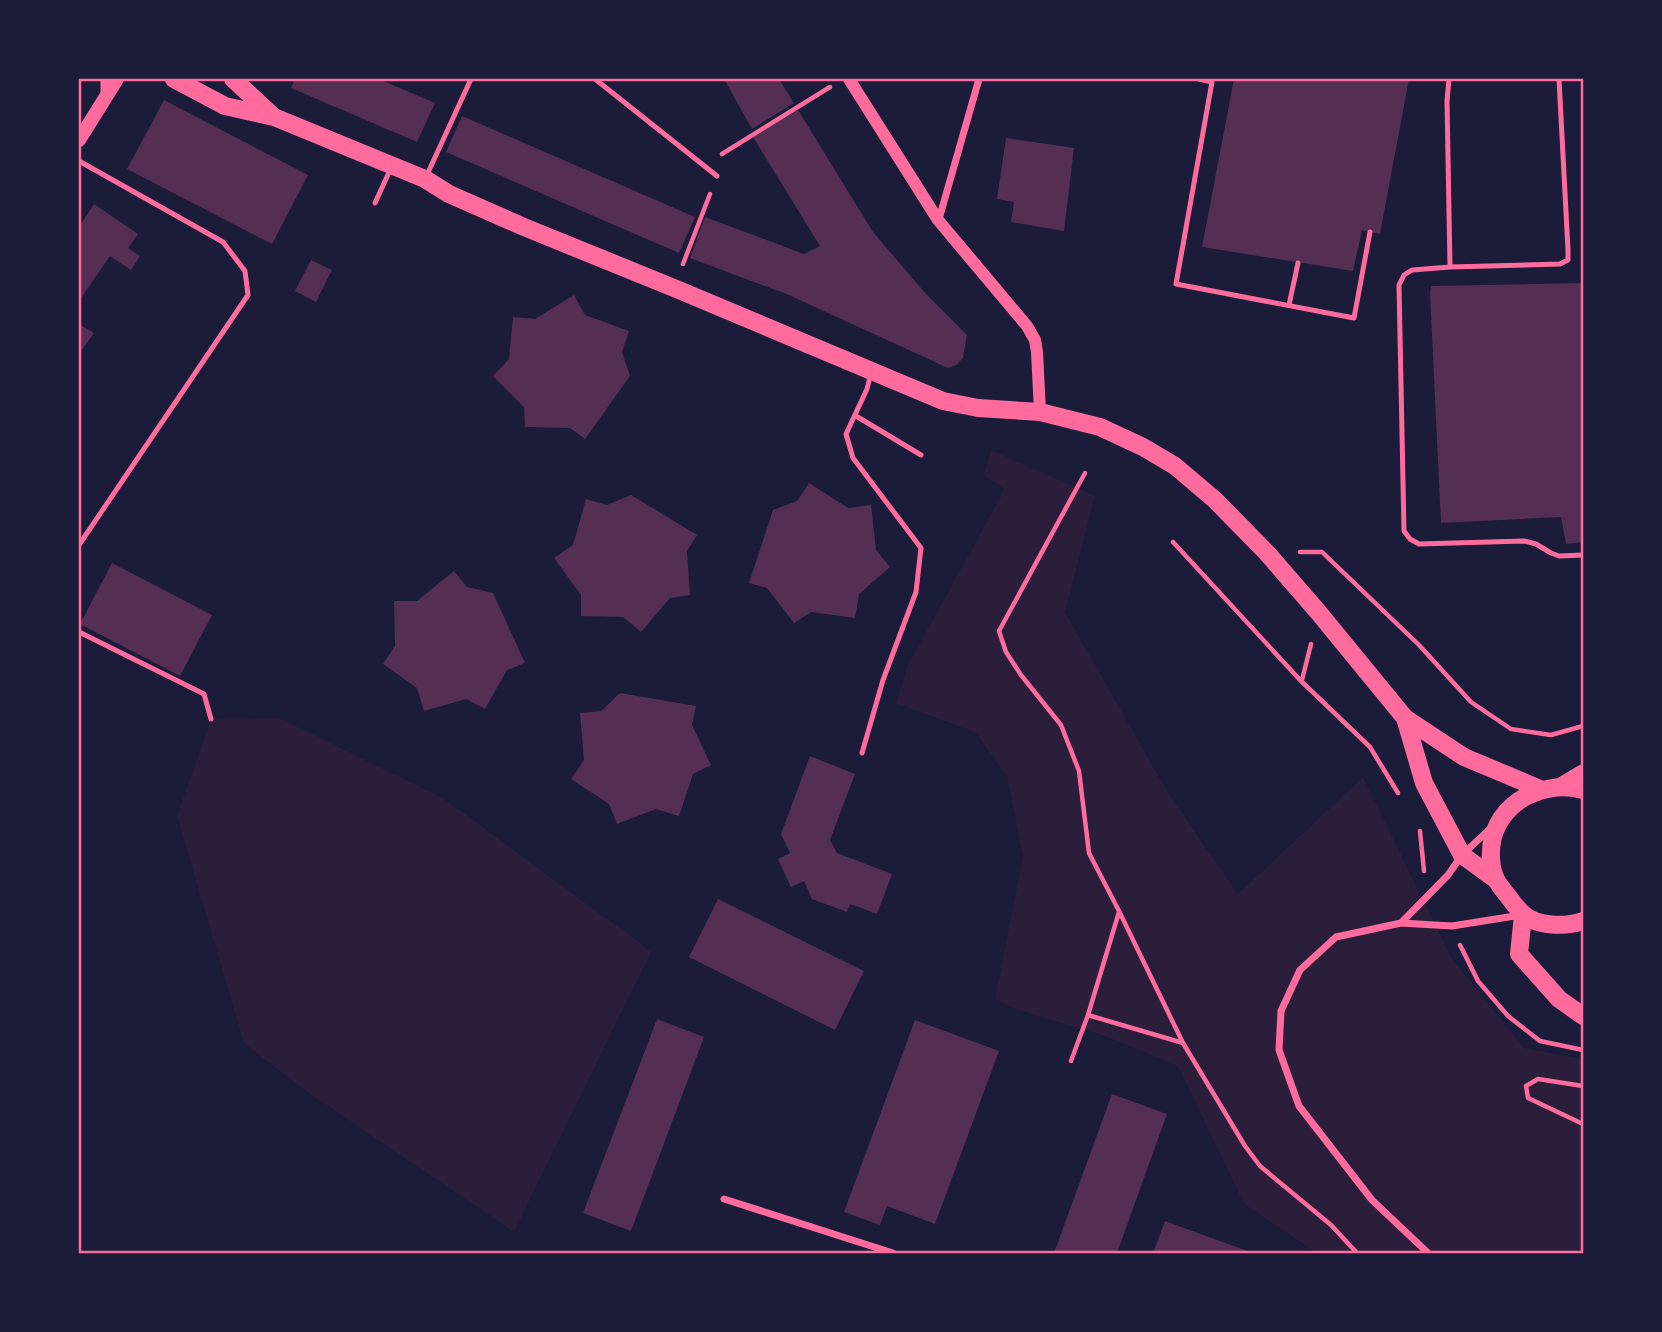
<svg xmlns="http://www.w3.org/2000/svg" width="1662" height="1332" font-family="Mulish,sans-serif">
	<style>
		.green { fill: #2a1e3b }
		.building { fill: #542f53 }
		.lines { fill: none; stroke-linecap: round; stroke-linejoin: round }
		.path { stroke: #ff6b9d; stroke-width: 4.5 }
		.service { stroke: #ff6b9d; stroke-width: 5 }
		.minor { stroke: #ff6b9d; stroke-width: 7 }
		.tertiary { stroke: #ff6b9d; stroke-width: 12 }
		.secondary { stroke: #ff6b9d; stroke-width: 14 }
		.primary { stroke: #ff6b9d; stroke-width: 18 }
		.trunk { stroke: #ff6b9d; stroke-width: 19 }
		.neatline { fill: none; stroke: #ff6b9d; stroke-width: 2.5 }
	</style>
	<rect width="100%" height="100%" fill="#1b1b3a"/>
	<path class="green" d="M 991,450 L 1095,496 L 1065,612 L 1168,793 L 1238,894 L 1363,777 L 1452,959 L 1524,1048 L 1583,1059 L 1583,1253 L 1317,1253 L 1244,1204 L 1178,1066 L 1100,1034 L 1018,1010 L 995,999 L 1023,857 L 1007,776 L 975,732 L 896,703 L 908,665 L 1005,489 L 984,475 Z
		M 279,718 L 443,798 L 611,922 L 618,926 L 651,952 L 514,1232 L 306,1091 L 244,1043 L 177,816 L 211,719 Z"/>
	<path class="building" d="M 295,79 L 379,79 L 435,103 L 417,142 L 291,88 Z
		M 724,79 L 779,79 L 794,103 L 752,129 Z
		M 1234,79 L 1409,79 L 1380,234 L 1362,230 L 1353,271 L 1202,247 Z
		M 164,100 L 308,175 L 272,244 L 127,169 Z
		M 798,110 L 873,232 L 926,294 L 967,335 L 963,358 L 956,365 L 948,368 L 789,295 L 690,258 L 705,217 L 804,254 L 820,246 L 753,137 Z
		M 462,116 L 695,217 L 679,253 L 446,152 Z
		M 1006,138 L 1074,148 L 1064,231 L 1011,222 L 1014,202 L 997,199 Z
		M 94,204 L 138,234 L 128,248 L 140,256 L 131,270 L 110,256 L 79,301 L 79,227 Z
		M 311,260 L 332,270 L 316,302 L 295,291 Z
		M 1583,283 L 1583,542 L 1566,544 L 1561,517 L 1441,523 L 1430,293 L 1431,286 Z
		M 574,295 L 585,315 L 629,331 L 622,352 L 630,376 L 585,439 L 570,428 L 525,427 L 524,407 L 493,376 L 509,359 L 513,317 L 535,319 Z
		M 79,324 L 94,333 L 82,350 L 79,347 Z
		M 809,483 L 848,508 L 871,505 L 876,550 L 890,567 L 859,594 L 855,618 L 811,612 L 794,623 L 767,588 L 749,583 L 773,510 L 797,501 Z
		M 631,495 L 697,535 L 687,551 L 690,595 L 670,598 L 641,632 L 623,617 L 581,616 L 581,595 L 554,558 L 573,545 L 586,499 L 607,505 Z
		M 112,563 L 212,615 L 180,676 L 80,624 Z
		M 454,571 L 467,587 L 493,593 L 525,663 L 507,670 L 485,709 L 466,699 L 424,711 L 417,688 L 383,664 L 395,646 L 394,601 L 417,601 Z
		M 620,693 L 696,706 L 692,725 L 711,765 L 693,774 L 679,816 L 656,809 L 617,824 L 609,804 L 571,779 L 584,760 L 580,713 L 601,711 Z
		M 810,756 L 855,774 L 830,840 L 837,853 L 892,874 L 877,914 L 850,904 L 847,912 L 812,899 L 804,881 L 791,887 L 778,859 L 790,853 L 781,834 Z
		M 718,899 L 864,971 L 835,1030 L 689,957 Z
		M 657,1019 L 704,1037 L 631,1231 L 583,1213 Z
		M 915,1020 L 999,1051 L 935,1224 L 887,1206 L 880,1225 L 844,1212 Z
		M 1112,1094 L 1167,1114 L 1117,1253 L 1054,1253 Z
		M 1165,1221 L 1253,1253 L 1153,1253 Z"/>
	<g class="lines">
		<path class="path" d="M 722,154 L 830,87
			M 683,264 L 710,194
			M 1085,473 L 999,631 L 1006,652 L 1021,675 L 1061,725 L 1079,771 L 1089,853 L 1119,911 L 1183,1043 L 1245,1146 L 1260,1166 L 1331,1225 L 1357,1253
			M 1173,542 L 1301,681 L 1370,747 L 1398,793
			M 1300,552 L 1322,552 L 1419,645 L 1471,702 L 1511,729 L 1551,735 L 1583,726
			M 1302,680 L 1311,644
			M 1420,831 L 1424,871
			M 1460,945 L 1478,981 L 1508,1016 L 1540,1041 L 1583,1050
			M 1088,1015 L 1183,1043
			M 1071,1061 L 1088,1015 L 1119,912
			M 1583,1086 L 1538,1079 L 1526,1086 L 1528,1098 L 1583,1124"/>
		<path class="service" d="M 595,79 L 717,176
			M 1199,79 L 1212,82 L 1176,284 L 1354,318 L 1370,232
			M 1449,79 L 1447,101 L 1450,267 L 1560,264 L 1568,260 L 1568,250 L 1559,79
			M 79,161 L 223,242 L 245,271 L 248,295 L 79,545
			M 426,177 L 471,79
			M 375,203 L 391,168
			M 1450,267 L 1412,270 L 1404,275 L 1399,285 L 1404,531 L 1410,539 L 1419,544 L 1524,541 L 1536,544 L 1551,553 L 1559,556 L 1583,555
			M 1289,305 L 1298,263
			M 856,416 L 921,455
			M 79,632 L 204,694 L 211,719
			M 862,753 L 883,680 L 916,592 L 921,548 L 853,458 L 846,434 L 867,389 L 871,373"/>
		<path class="minor" d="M 104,79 L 104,92
			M 939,219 L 979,79
			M 1401,923 L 1448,875 L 1462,855 L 1492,827
			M 724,1199 L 893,1253
			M 1428,1253 L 1372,1200 L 1299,1106 L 1279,1050 L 1281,1011 L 1300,970 L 1336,937 L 1401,923 L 1452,926 L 1521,915"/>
		<path class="tertiary" d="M 849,79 L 938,220 L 1027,326 L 1035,340 L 1037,352 L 1040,412"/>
		<path class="secondary" d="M 79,140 L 117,79"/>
		<path class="primary" d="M 174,79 L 225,106 L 274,117 L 425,179 L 449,194 L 524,227 L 674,288 L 943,401 L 978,408 L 1040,412 L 1100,427 L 1143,447 L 1175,466 L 1215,500 L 1267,553 L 1319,613 L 1405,718 L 1464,757 L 1540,789
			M 233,79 L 274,117
			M 1405,718 L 1424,783 L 1462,855 L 1495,879
			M 1583,790 C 1538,778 1488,808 1491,858 C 1492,876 1497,883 1508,896 C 1512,902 1517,908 1522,913 C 1537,927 1565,927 1583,921
			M 1523,915 L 1519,954 L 1559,999 L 1583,1016"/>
		<path class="trunk" d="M 1563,786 L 1583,774"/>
	</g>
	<rect width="1662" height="1332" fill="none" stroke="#1b1b3a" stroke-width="161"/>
	<rect x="80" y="80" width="1502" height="1172" class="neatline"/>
</svg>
